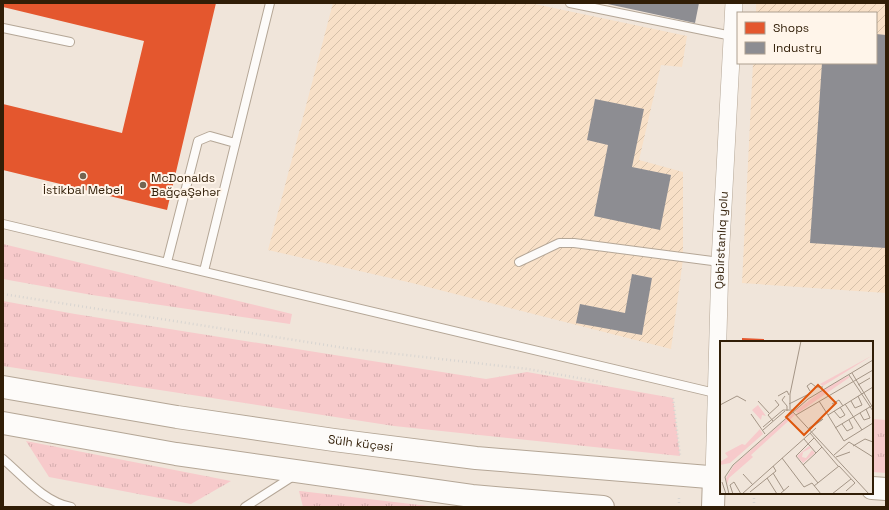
<svg xmlns="http://www.w3.org/2000/svg" width="889" height="510" font-family="'Space Grotesk',sans-serif">
	<style>
		.industrial { fill: url(#industrial-furrows) }
		.grass { fill: url(#grass-tufts) }
		.shops { fill: #e4572e }
		.industry { fill: #8d8d92 }
		.lines { fill: none; stroke-linecap: round; stroke-linejoin: round }
		.service-casing { stroke: #b4a696; stroke-width: 10 }
		.minor-casing { stroke: #b4a696; stroke-width: 18 }
		.trunk-casing { stroke: #b4a696; stroke-width: 24 }
		.path { stroke: #d8d5d1; stroke-width: 2.5; stroke-dasharray: 1 3; stroke-linecap: butt }
		.service { stroke: #fdfbf9; stroke-width: 8 }
		.minor { stroke: #fdfbf9; stroke-width: 17 }
		.trunk { stroke: #fdfbf9; stroke-width: 22 }
		.poi-dot { fill: #746451; stroke: #fff5ea; stroke-width: 1.5 }
		.labels { text-anchor: middle; stroke-width: 4; stroke-linejoin: round; paint-order: stroke }
		.poi-label { font-size: 12px; fill: #311e07; stroke: #fff5ea; text-anchor: start }
		.street-label { font-size: 12px; fill: #311e07; stroke: #fff5ea }
		.inset-road { fill: none; stroke: #a49586; stroke-width: 1 }
		.view { fill: #df560c; fill-opacity: 0.15; stroke: #df560c; stroke-width: 2 }
		.inset-edge { fill: none; stroke: #311e07; stroke-width: 2 }
	</style>
	<defs>
		<pattern id="industrial-furrows" width="10" height="10" patternUnits="userSpaceOnUse"><rect width="10" height="10" fill="#f8e0c7"/><path d="M-1 1l2-2M0 10L10 0M9 11l2-2" fill="none" stroke="#d5c0a9"/></pattern>
		<pattern id="grass-tufts" width="24" height="20" patternUnits="userSpaceOnUse"><rect width="24" height="20" fill="#f7cacb"/><path d="M3 7l-1-3M5 7V3M7 7l1-3M15 17l-1-3M17 17v-4M19 17l1-3" fill="none" stroke="#d4adad"/></pattern>
	</defs>
	<rect width="100%" height="100%" fill="#f0e5da"/>
	<path class="industrial" d="M 333,3 L 530,3 L 687,36 L 682,67 L 661,65 L 639,160 L 683,172 L 683,259 L 671,349 L 412,283 L 268,250 Z
		M 756,3 L 886,3 L 886,293 L 742,283 L 753,63 L 876,63 L 876,13 L 756,13 Z"/>
	<path class="grass" d="M 3,244 L 292,314 L 290,324 L 92,295 L 3,279 Z
		M 3,301 L 75,314 L 486,379 L 527,372 L 673,398 L 680,456 L 394,426 L 3,366 Z
		M 872,419 L 886,420 L 886,473 L 872,472 Z
		M 26,441 L 231,481 L 191,504 L 49,477 Z
		M 299,491 L 300,491 L 437,507 L 303,507 Z"/>
	<path class="shops" d="M 3,3 L 216,3 L 167,210 L 3,170 L 3,104 L 122,133 L 144,41 L 3,7 Z
		M 742,338 L 764,339 L 764,342 L 742,342 Z"/>
	<path class="industry" d="M 603,3 L 699,3 L 695,23 Z
		M 876,34 L 886,35 L 886,248 L 810,243 L 822,63 L 876,63 Z
		M 595,99 L 644,109 L 632,167 L 671,175 L 660,230 L 594,216 L 608,145 L 587,140 Z
		M 632,274 L 652,278 L 642,335 L 576,323 L 580,304 L 625,313 Z"/>
	<g class="lines">
		<defs>
			<path id="service" d="M 570,3 L 732,36
				M 3,28 L 70,42
				M 3,224 L 715,393
				M 167,262 L 198,141 L 210,136 L 235,143
				M 519,262 L 559,243 L 574,243 L 720,262
				M 204,271 L 270,3
				M 3,459 C 23,476 44,502 71,507
				M 245,507 L 295,475"/>
			<g id="minor">
				<path id="s1" d="M 714,478 L 720,262 L 734,3"/>
			</g>
			<g id="trunk">
				<path id="s2" d="M 3,387 L 177,417 L 334,440 L 476,458 L 721,478"/>
				<path d="M 3,423 L 176,454 L 472,496 L 603,507"/>
				<path d="M 872,488 L 886,489"/>
				<path d="M 713,507 L 714,478"/>
			</g>
		</defs>
		<use href="#service" class="service-casing"/>
		<use href="#minor" class="minor-casing"/>
		<use href="#trunk" class="trunk-casing"/>
		<path class="path" d="M 3,294 L 345,348 L 528,369 L 601,382
			M 673,398 L 680,455
			M 679,507 L 679,496
			M 754,507 L 754,493"/>
		<use href="#service" class="service"/>
		<use href="#minor" class="minor"/>
		<use href="#trunk" class="trunk"/>
	</g>
	<g class="poi-dot">
		<circle cx="83" cy="176" r="4"/>
		<circle cx="143" cy="185" r="4"/>
	</g>
	<g class="labels">
		<g class="poi-label">
			<text x="151" y="182">McDonalds<tspan x="151" dy="14">BağçaŞəhər</tspan></text>
			<text x="83" y="194" text-anchor="middle">İstikbal Mebel</text>
		</g>
		<g class="street-label">
			<text dy="4" stroke="none"><textPath href="#s1" startOffset="238">Qəbirstanlıq yolu</textPath></text>
			<text dy="4" stroke="none"><textPath href="#s2" startOffset="362">Sülh küçəsi</textPath></text>
		</g>
	</g>
	<g transform="translate(720 341)">
		<rect width="153" height="153" fill="#f0e5da"/>
		<path d="M 153,14 L 103,45 L 100,43 ZM 128,35 L 130,36 L 78,72 L 75,70 L 106,47 ZM 73,72 L 75,74 L 31,114 L 33,116 L 9,137 L 7,143 L 6,137 L 14,124 ZM 40,88 L 43,93 L 10,122 L 0,124 L 0,121 L 8,116 L 5,112 L 22,103 L 25,104 Z" fill="#f7cacb"/>
		<path d="M 38,64 L 46,75 L 42,74 L 41,79 L 32,69 ZM 89,105 L 91,107 L 83,111 L 82,116 L 86,117 L 92,109 L 95,112 L 83,122 L 77,115 Z" fill="#f7cacb"/>
		<path class="inset-road" d="M 132,32 L 153,67M 129,34 L 153,70M 138,44 L 150,37M 90,50 L 87,45 L 91,42 L 96,46M 89,53 L 96,46 L 103,46M 58,55 L 67,50 L 69,54M 65,55 L 62,59 L 67,65 L 67,70M 38,60 L 49,72M 99,60 L 108,74 L 153,46M 131,60 L 135,67 L 142,64 L 138,55M 69,63 L 89,53M 112,63 L 119,59 L 123,65M 125,63 L 142,89M 0,64 L 17,55 L 26,60M 70,68 L 70,53 L 81,0M 114,70 L 120,77 L 125,74 L 120,66M 73,71 L 149,153M 140,72 L 144,79 L 150,77 L 146,68M 31,73 L 45,93M 76,74 L 153,29M 108,74 L 124,100 L 153,82M 53,80 L 48,74 L 59,64 L 55,59M 122,83 L 127,90 L 133,87 L 129,79M 43,86 L 63,69 L 72,69M 89,87 L 103,78 L 90,88M 115,87 L 153,64M 43,89 L 65,70M 90,92 L 118,125M 94,97 L 76,115 L 98,142M 84,98 L 96,112 L 102,106M 133,105 L 145,98 L 153,101M 114,114 L 129,101 L 153,116M 116,116 L 130,111M 62,117 L 84,146 L 92,142 L 101,153M 83,124 L 96,112M 53,132 L 64,150M 23,133 L 33,144M 47,137 L 57,153M 2,141 L 6,153M 94,145 L 119,125 L 135,142 L 126,150M 30,151 L 56,130 L 53,125M 9,153 L 5,136 L 13,124 L 88,58 L 153,19M 13,153 L 10,144 L 14,141 L 21,153M 22,153 L 96,87M 60,153 L 69,145M 112,153 L 131,138"/>
		<path class="view" d="M 98,44 L 116,62 L 84,94 L 66,76 Z"/>
		<rect width="153" height="153" class="inset-edge"/>
	</g>
	<rect width="889" height="510" fill="none" stroke="#311e07" stroke-width="8"/>
	<rect x="737" y="12" width="140" height="52" fill="#fff5ea" stroke="#ad9f8f"/>
	<rect x="745" y="22" width="20" height="12" fill="#e4572e" stroke="#ad9f8f"/>
	<text x="773" y="32" font-size="12" fill="#311e07">Shops</text>
	<rect x="745" y="42" width="20" height="12" fill="#8d8d92" stroke="#ad9f8f"/>
	<text x="773" y="52" font-size="12" fill="#311e07">Industry</text>
</svg>
